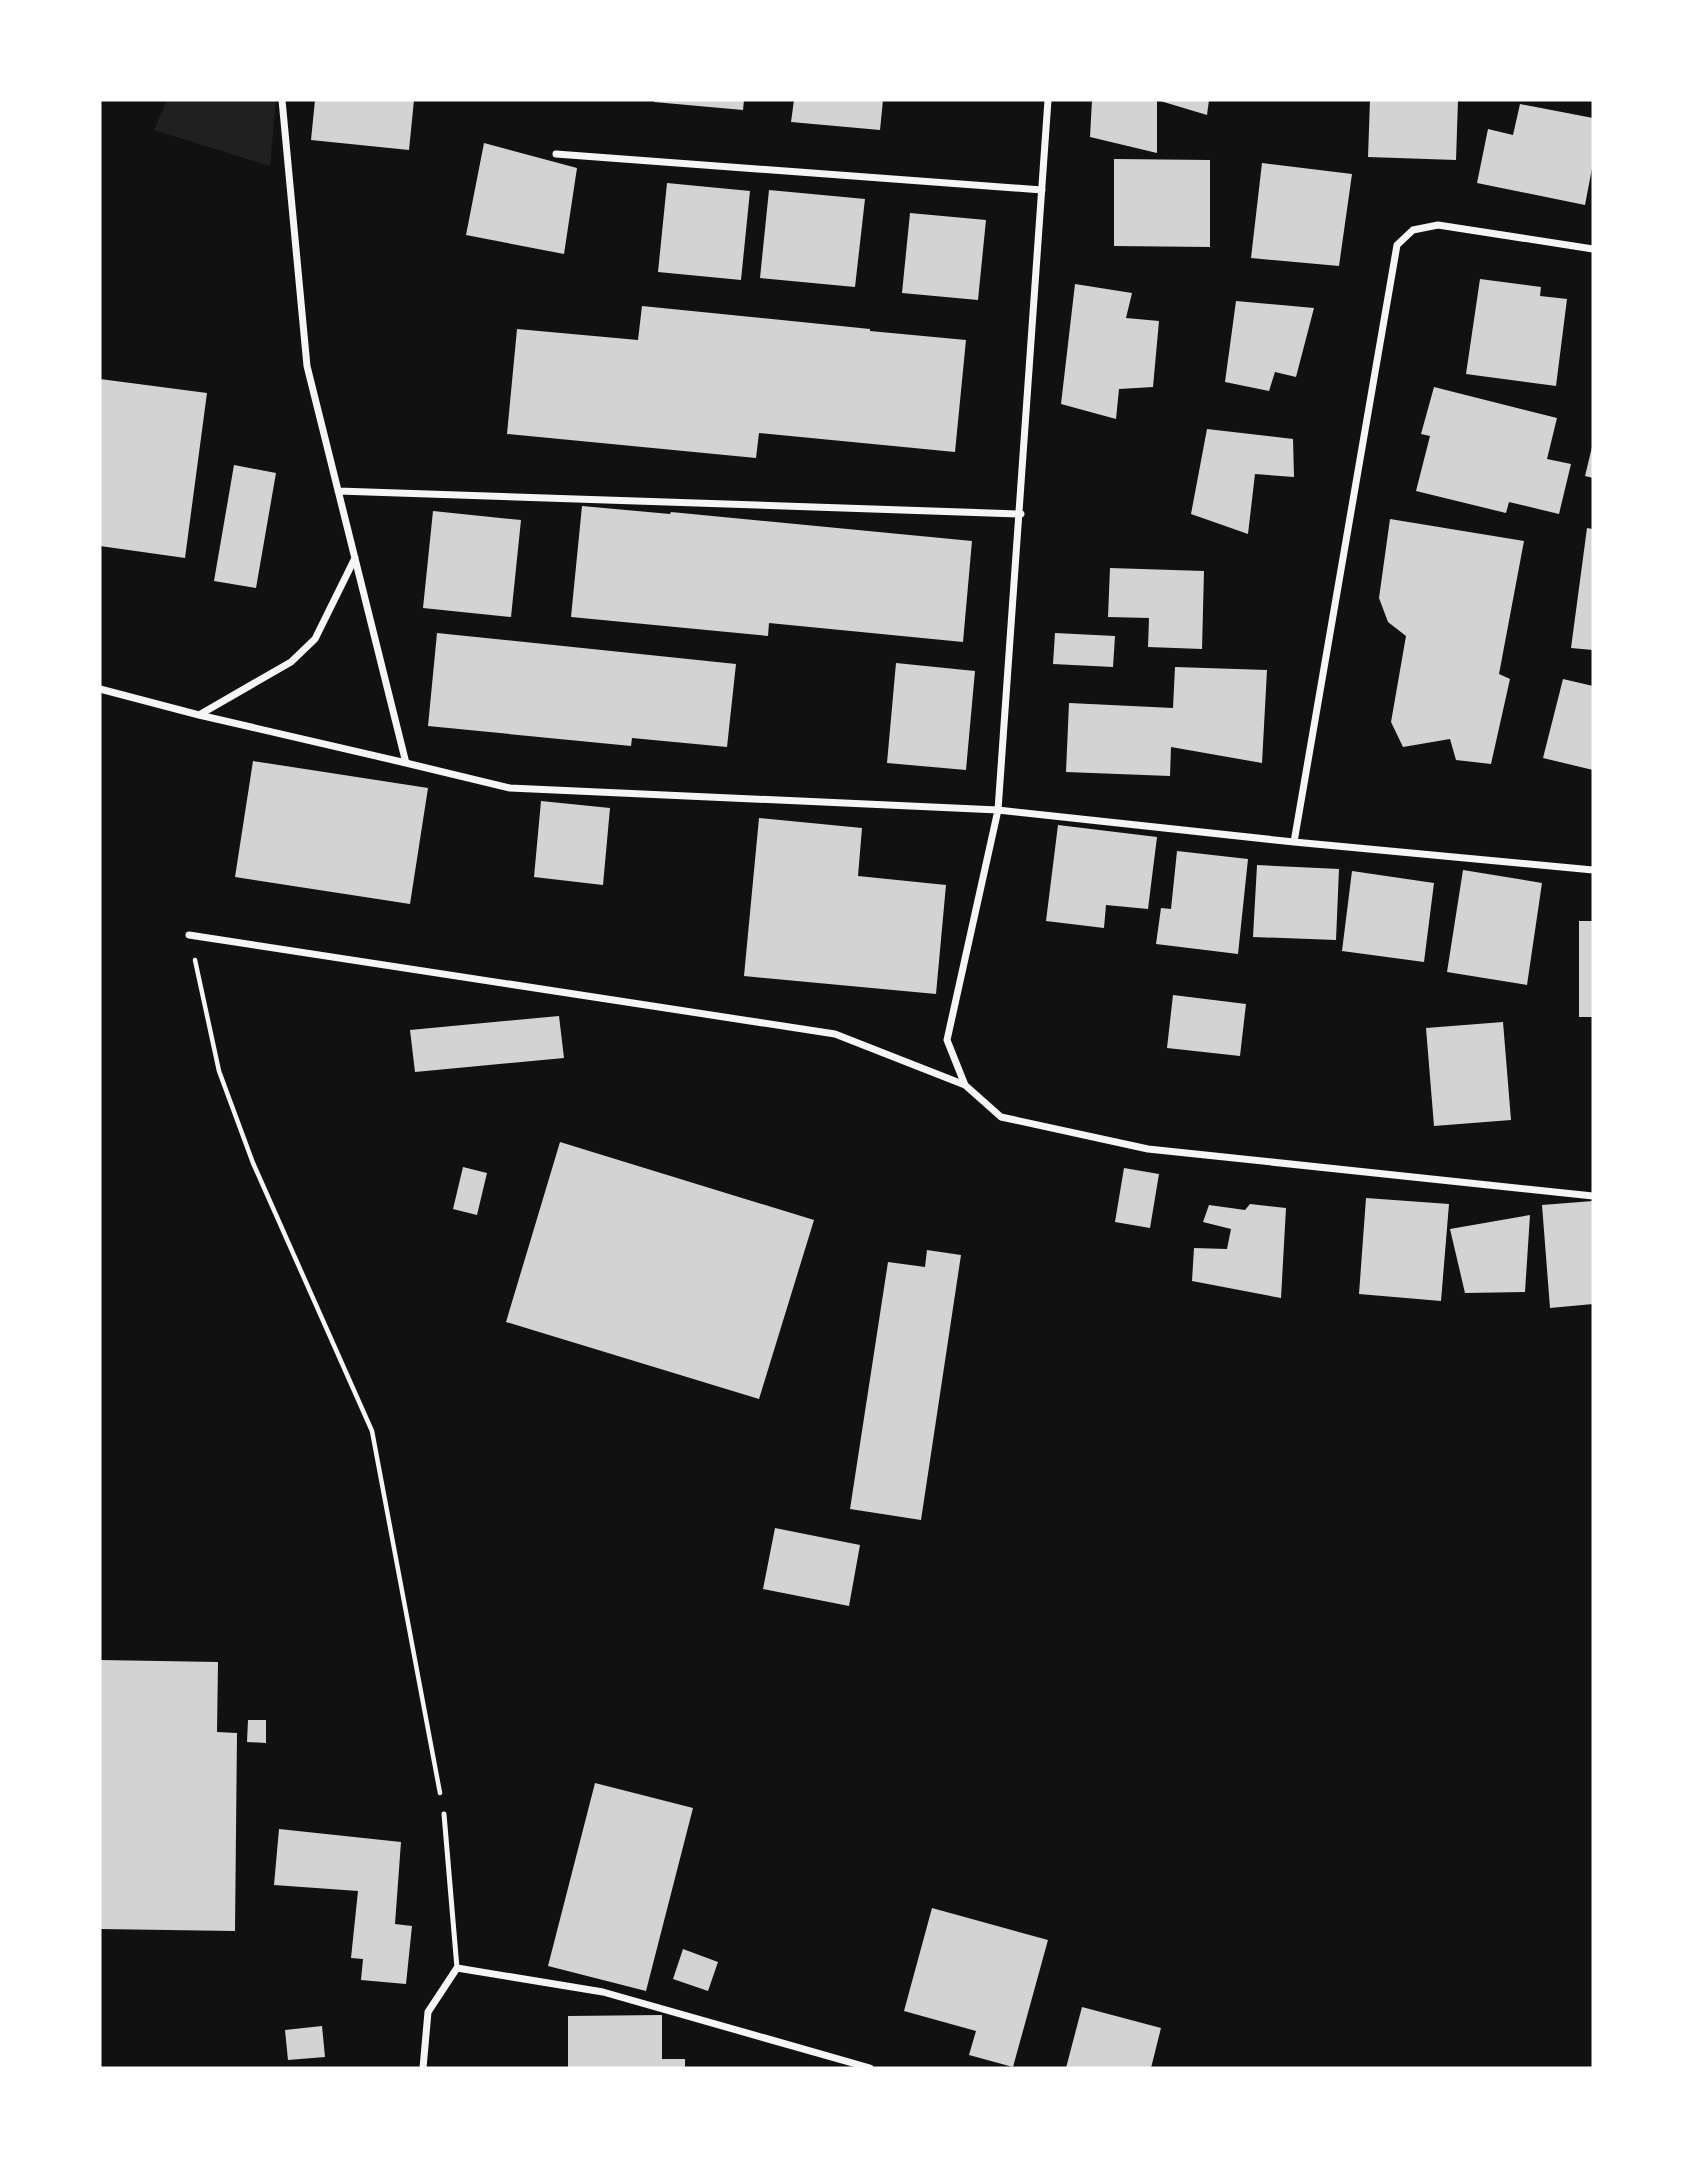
<svg xmlns="http://www.w3.org/2000/svg" width="1693" height="2168" font-family="Montserrat,sans-serif">
	<style>
		.green { fill: #202020 }
		.building { fill: #d3d3d3 }
		.lines { fill: none; stroke-linecap: round; stroke-linejoin: round }
		.path { stroke: #f5f5f5; stroke-width: 4.5 }
		.service { stroke: #f5f5f5; stroke-width: 5 }
		.minor { stroke: #f5f5f5; stroke-width: 7 }
	</style>
	<rect width="100%" height="100%" fill="#111"/>
	<path class="green" d="M 167,100 L 276,100 L 270,166 L 154,130 Z"/>
	<path class="building" d="M 315,100 L 414,100 L 409,150 L 311,140 Z
		M 654,100 L 744,100 L 743,110 L 654,102 Z
		M 794,100 L 883,100 L 880,130 L 791,122 Z
		M 1092,100 L 1157,100 L 1157,153 L 1090,137 Z
		M 1157,100 L 1209,100 L 1207,115 Z
		M 1370,100 L 1458,100 L 1456,160 L 1368,157 Z
		M 1520,104 L 1593,118 L 1593,163 L 1585,205 L 1477,183 L 1488,129 L 1513,135 Z
		M 484,143 L 577,168 L 564,254 L 466,235 Z
		M 1114,159 L 1210,160 L 1210,247 L 1114,246 Z
		M 1262,163 L 1352,174 L 1339,266 L 1251,258 Z
		M 667,183 L 750,191 L 741,280 L 658,272 Z
		M 769,190 L 865,199 L 855,287 L 760,278 Z
		M 910,213 L 986,220 L 978,300 L 902,293 Z
		M 1480,279 L 1541,287 L 1540,296 L 1567,299 L 1556,386 L 1466,374 Z
		M 1075,284 L 1132,293 L 1126,318 L 1159,321 L 1153,387 L 1119,389 L 1116,419 L 1061,404 Z
		M 1236,301 L 1314,308 L 1296,377 L 1275,372 L 1269,391 L 1225,382 Z
		M 642,306 L 870,329 L 870,331 L 966,340 L 955,452 L 759,433 L 756,458 L 507,434 L 517,329 L 638,340 Z
		M 100,379 L 207,393 L 185,558 L 100,546 Z
		M 1434,387 L 1557,418 L 1547,459 L 1571,464 L 1559,514 L 1509,502 L 1506,513 L 1416,491 L 1430,436 L 1421,434 Z
		M 1207,429 L 1293,439 L 1294,477 L 1255,474 L 1248,534 L 1191,514 Z
		M 1592,447 L 1593,447 L 1593,478 L 1585,476 Z
		M 234,465 L 276,473 L 256,588 L 214,581 Z
		M 582,506 L 670,514 L 671,512 L 972,541 L 963,642 L 769,623 L 768,636 L 571,617 Z
		M 433,511 L 521,520 L 511,617 L 423,608 Z
		M 1390,519 L 1524,541 L 1499,674 L 1510,679 L 1491,764 L 1456,760 L 1450,739 L 1403,747 L 1391,722 L 1406,636 L 1388,622 L 1379,598 Z
		M 1587,528 L 1593,529 L 1593,650 L 1571,648 Z
		M 1110,568 L 1204,571 L 1202,649 L 1148,647 L 1149,618 L 1108,617 Z
		M 437,633 L 736,664 L 727,747 L 632,738 L 631,746 L 428,726 Z
		M 1055,633 L 1115,636 L 1113,667 L 1053,664 Z
		M 896,663 L 975,671 L 966,770 L 887,763 Z
		M 1175,667 L 1267,670 L 1262,763 L 1171,747 L 1170,776 L 1066,772 L 1069,703 L 1173,708 Z
		M 1563,679 L 1593,686 L 1593,770 L 1543,758 Z
		M 253,761 L 428,788 L 410,904 L 235,877 Z
		M 541,801 L 610,808 L 603,885 L 534,877 Z
		M 759,818 L 862,828 L 858,876 L 946,885 L 936,994 L 744,976 Z
		M 1058,825 L 1157,837 L 1148,909 L 1106,905 L 1104,928 L 1046,921 Z
		M 1177,851 L 1248,859 L 1238,954 L 1156,944 L 1161,908 L 1171,909 Z
		M 1257,865 L 1339,869 L 1336,940 L 1253,937 Z
		M 1463,870 L 1542,883 L 1527,985 L 1447,972 Z
		M 1352,871 L 1434,883 L 1424,962 L 1342,951 Z
		M 1579,921 L 1593,921 L 1593,1017 L 1579,1017 Z
		M 1173,995 L 1246,1004 L 1240,1056 L 1167,1048 Z
		M 559,1016 L 564,1058 L 415,1072 L 410,1030 Z
		M 1503,1022 L 1511,1120 L 1434,1126 L 1426,1028 Z
		M 560,1142 L 814,1220 L 759,1399 L 506,1322 Z
		M 463,1167 L 487,1173 L 477,1215 L 453,1209 Z
		M 1124,1168 L 1159,1174 L 1150,1228 L 1115,1222 Z
		M 1366,1198 L 1449,1204 L 1441,1301 L 1359,1294 Z
		M 1593,1201 L 1593,1304 L 1550,1308 L 1542,1205 Z
		M 1250,1204 L 1286,1208 L 1281,1298 L 1192,1281 L 1194,1248 L 1227,1249 L 1231,1229 L 1203,1222 L 1209,1205 L 1245,1210 Z
		M 1530,1215 L 1525,1292 L 1465,1293 L 1450,1229 Z
		M 927,1250 L 961,1255 L 921,1520 L 850,1509 L 888,1262 L 925,1267 Z
		M 775,1528 L 860,1545 L 849,1606 L 763,1589 Z
		M 100,1660 L 218,1662 L 217,1732 L 237,1733 L 235,1931 L 100,1929 Z
		M 248,1720 L 266,1720 L 266,1743 L 247,1742 Z
		M 595,1783 L 693,1808 L 646,1991 L 548,1966 Z
		M 279,1829 L 401,1842 L 395,1924 L 412,1926 L 406,1984 L 361,1980 L 363,1959 L 351,1958 L 358,1891 L 274,1885 Z
		M 932,1908 L 1048,1940 L 1013,2067 L 969,2055 L 976,2031 L 904,2011 Z
		M 683,1949 L 718,1962 L 708,1991 L 673,1979 Z
		M 1082,2007 L 1161,2028 L 1151,2068 L 1066,2068 Z
		M 662,2015 L 662,2059 L 685,2059 L 685,2068 L 568,2068 L 568,2016 Z
		M 322,2026 L 325,2057 L 288,2060 L 285,2030 Z"/>
	<g class="lines">
		<path class="path" d="M 195,960 L 219,1071 L 253,1163 L 372,1431 L 440,1793"/>
		<path class="service" d="M 444,1814 L 457,1968"/>
		<path class="minor" d="M 282,100 L 307,366 L 406,763 L 510,788 L 998,810 L 1294,842 L 1593,870
			M 1048,100 L 998,810 L 947,1040 L 965,1085 L 1001,1117 L 1148,1149 L 1593,1196
			M 556,154 L 1042,190
			M 338,491 L 1021,514
			M 100,689 L 199,715 L 406,763
			M 199,715 L 291,662 L 315,639 L 355,558
			M 1294,842 L 1397,245 L 1413,230 L 1438,225 L 1593,249
			M 189,935 L 835,1034 L 965,1085
			M 423,2068 L 428,2012 L 457,1968 L 603,1992 L 870,2068"/>
	</g>
	<rect width="1693" height="2168" fill="none" stroke="#ffffff" stroke-width="203"/>
</svg>
